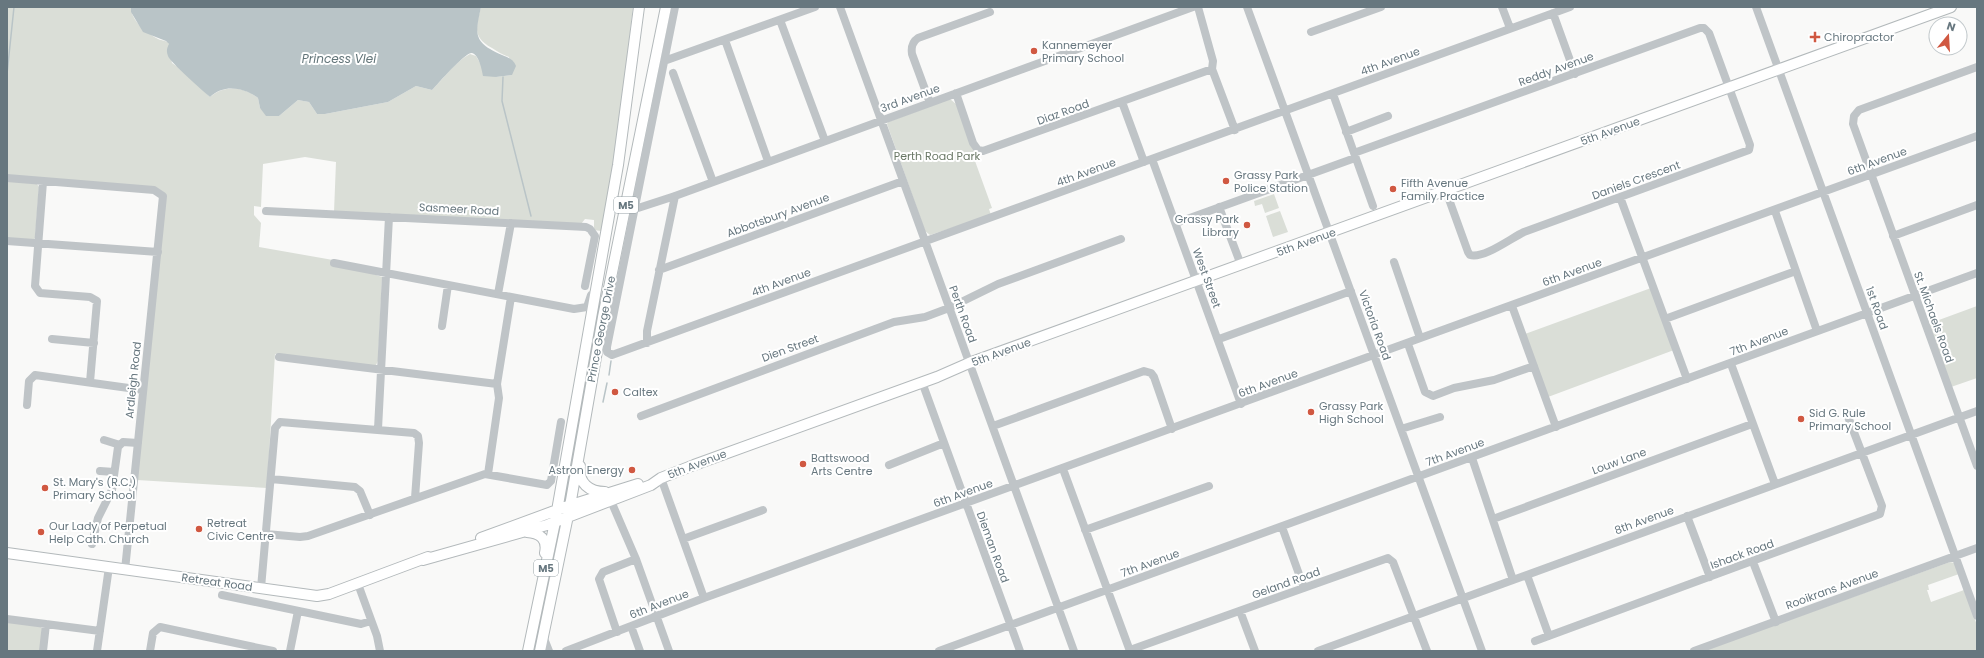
<svg xmlns="http://www.w3.org/2000/svg" width="1984" height="658" font-family="Poppins,sans-serif">
	<style>
		.green { fill: #daded7 }
		.water { fill: #b9c4c7 }
		.lines { fill: none; stroke-linecap: round; stroke-linejoin: round }
		.stream { stroke: #b9c4c7; stroke-width: 1.5 }
		.major-casing { stroke: #b3b9bb; stroke-width: 12 }
		.minor { stroke: #bfc4c7; stroke-width: 8 }
		.major { stroke: #fff; stroke-width: 10 }
		.poi-dot { fill: #d05841; stroke: #fff; stroke-width: 1.5 }
		.labels { text-anchor: middle; stroke-width: 4; stroke-linejoin: round; paint-order: stroke }
		.shield { fill: #fff; stroke: #95a0a5; stroke-width: 1 }
		.shield-label { font-size: 10px; font-weight: bold; fill: #67777f }
		.poi-label { font-size: 11px; fill: #67777f; stroke: #fff; text-anchor: start }
		.street-label { font-size: 11px; fill: #67777f; stroke: #fff }
		.park-label { font-size: 11px; fill: #6a7866; stroke: #fff }
		.water-label { font-size: 12px; font-style: italic; fill: #637579; stroke: #fff }
	</style>
	<rect width="100%" height="100%" fill="#f9f9f8"/>
	<path class="green" d="M 7,7 L 131,7 C 131,21 147,33 158,39 C 162,41 167,40 169,44 C 171,50 171,58 172,63 L 182,70 L 210,97 C 224,85 243,86 258,98 L 260,108 L 279,116 L 298,100 L 309,102 L 317,114 L 325,114 L 388,102 L 416,86 L 432,90 C 444,78 455,62 470,54 L 476,56 L 480,63 L 496,77 L 512,75 L 509,57 C 503,55 498,52 492,48 C 472,37 476,27 481,7 L 633,7 L 613,175 L 601,231 L 594,230 L 594,220 L 585,219 L 581,224 L 334,212 L 336,162 L 305,157 L 263,164 L 261,207 L 254,206 L 254,215 L 261,223 L 259,247 L 333,260 L 382,277 L 378,361 L 376,365 L 371,366 L 275,354 L 267,488 L 137,480 L 163,192 L 157,188 L 7,176 Z
		M 950,99 L 956,104 L 978,153 L 975,161 L 992,208 L 989,209 L 991,215 L 930,235 L 925,231 L 887,124 L 888,122 Z
		M 7,181 L 37,184 L 39,187 L 35,238 L 33,240 L 7,238 Z
		M 1274,194 L 1279,208 L 1265,213 L 1262,204 L 1255,206 L 1254,201 Z
		M 1280,211 L 1288,232 L 1273,237 L 1266,216 Z
		M 1651,288 L 1674,350 L 1548,397 L 1525,334 Z
		M 1977,306 L 1977,378 L 1951,387 L 1928,324 Z
		M 1950,562 L 1954,563 L 1959,574 L 1928,585 L 1929,590 L 1927,590 L 1931,602 L 1964,590 L 1977,625 L 1977,651 L 1703,651 Z
		M 7,621 L 38,625 L 42,628 L 40,651 L 7,651 Z"/>
	<path class="water" d="M 131,7 L 481,7 C 475,35 473,42 502,55 C 509,58 513,59 516,66 L 512,75 L 496,77 L 483,76 C 482,70 479,55 472,53 C 465,52 438,84 432,90 L 416,86 L 388,102 L 325,114 L 317,114 L 309,102 L 298,100 L 279,116 L 266,116 L 260,108 L 258,98 C 244,87 223,84 210,97 C 203,91 170,62 168,56 C 166,51 167,48 169,44 L 166,41 L 143,32 L 131,12 Z"/>
	<g class="lines">
		<path class="stream" d="M 7,74 L 14,7
			M 503,77 L 502,101 L 531,216
			M 609,375 L 611,361
			M 603,402 L 607,383"/>
		<defs>
			<path id="major" d="M 580,466 C 578,483 589,492 605,492
				M 527,532 C 540,533 548,539 545,553
				M 481,538 L 568,506 L 638,484
				M 7,553 L 317,596 L 329,594 L 428,557
				M 423,560 L 547,525 L 651,485 L 661,478 L 694,465 L 937,377 L 969,363 L 1951,7
				M 528,651 L 555,522 L 618,165 L 639,7
				M 540,651 L 570,506 L 603,317 L 666,7"/>
		</defs>
		<use href="#major" class="major-casing"/>
		<path class="minor" d="M 675,7 L 607,347 L 607,352 L 612,355 L 1570,7
			M 840,7 L 1074,651
			M 1198,7 L 1213,61 L 1212,69 L 1235,130
			M 1247,7 L 1482,651
			M 1502,7 L 1510,28
			M 1756,7 L 1977,616
			M 1553,13 L 1575,74
			M 780,20 L 825,141
			M 1311,32 L 1381,7
			M 725,40 L 768,161
			M 664,61 L 815,7
			M 1977,67 L 1859,110 L 1854,116 L 1853,124 L 1977,466
			M 673,73 L 713,182
			M 956,93 L 973,143 L 978,150 L 983,151 L 1212,69
			M 1333,94 L 1373,206
			M 1122,102 L 1144,162
			M 930,103 L 912,54 C 911,47 912,42 918,38 L 990,12
			M 1346,132 L 1388,116
			M 1354,153 L 1700,28 L 1704,28 L 1709,33 L 1750,145 L 1749,150 L 1524,232 C 1511,238 1484,259 1470,255 L 1468,252 L 1446,191
			M 1152,159 L 1241,404
			M 7,178 L 154,190 L 163,196 L 125,570
			M 43,182 L 35,286 L 40,293 L 90,297 L 97,301 L 90,382
			M 1620,197 L 1687,379
			M 1219,207 L 1241,265
			M 635,209 L 675,196 L 1193,7
			M 266,211 L 586,227 L 590,229 L 595,236 L 585,286
			M 1775,211 L 1817,331
			M 1176,223 L 1355,158
			M 1893,236 L 1977,205
			M 7,241 L 158,252
			M 1394,262 L 1420,338
			M 334,263 L 574,309 L 587,307 L 591,295
			M 659,270 L 903,181
			M 498,294 L 511,223
			M 1512,306 L 1556,427
			M 1665,319 L 1796,271
			M 442,326 L 448,285
			M 52,339 L 94,343
			M 1219,339 L 1351,291
			M 647,343 L 647,331 L 675,196
			M 1408,344 L 1425,392 L 1433,396 L 1454,388 L 1494,380 L 1534,366
			M 279,357 L 497,384
			M 1731,364 L 1775,484
			M 922,382 L 1020,651
			M 27,405 L 29,381 L 35,375 L 143,390
			M 641,416 L 894,322 L 925,317 L 949,308 L 998,284 L 1121,239
			M 993,426 L 1144,371 L 1151,373 L 1154,377 L 1172,429
			M 378,429 L 389,217
			M 1401,429 L 1440,417
			M 104,440 L 120,445
			M 1472,458 L 1513,580
			M 889,465 L 944,443
			M 1063,469 L 1130,651
			M 100,471 L 114,472
			M 488,474 L 499,398 L 497,384 L 511,297
			M 661,478 L 704,598
			M 271,479 L 355,487 L 360,491 L 370,515
			M 611,501 L 636,559 L 669,651
			M 1687,516 L 1710,577
			M 1493,519 L 1752,424
			M 1282,527 L 1304,588
			M 1085,530 L 1209,486
			M 266,534 L 300,537 L 308,536 L 485,474 L 547,485 L 551,481 L 561,422
			M 683,539 L 763,510
			M 92,544 L 98,518 L 112,490 L 118,447 L 123,442 L 138,443
			M 1753,562 L 1776,622
			M 1527,575 L 1549,636
			M 358,584 L 377,636 L 380,651
			M 261,588 L 275,428 L 280,422 L 414,433 L 418,436 L 419,443 L 415,498
			M 222,595 L 361,624 L 371,621
			M 1240,611 L 1255,651
			M 7,619 L 100,631
			M 631,626 L 640,651
			M 617,632 L 599,579 L 603,572 L 636,559
			M 543,636 L 549,651
			M 1535,641 L 1880,514 L 1882,506 L 1847,414
			M 1130,650 L 1388,558 L 1393,562 L 1427,651
			M 43,651 L 46,624
			M 97,651 L 109,567
			M 150,651 L 153,633 L 160,627 L 273,651
			M 290,651 L 298,611
			M 566,651 L 704,598 L 1977,136
			M 939,651 L 1977,273
			M 1318,651 L 1977,411
			M 1694,651 L 1977,548"/>
		<use href="#major" class="major"/>
	</g>
	<g class="poi-dot">
		<path d="M1813 31h4v4h4v4h-4v4h-4v-4h-4v-4h4z"/>
		<circle cx="1034" cy="51" r="4"/>
		<circle cx="1226" cy="181" r="4"/>
		<circle cx="1393" cy="189" r="4"/>
		<circle cx="1247" cy="225" r="4"/>
		<circle cx="615" cy="392" r="4"/>
		<circle cx="1311" cy="412" r="4"/>
		<circle cx="1801" cy="419" r="4"/>
		<circle cx="803" cy="464" r="4"/>
		<circle cx="632" cy="470" r="4"/>
		<circle cx="45" cy="488" r="4"/>
		<circle cx="199" cy="529" r="4"/>
		<circle cx="41" cy="532" r="4"/>
	</g>
	<g class="labels">
		<g class="shield">
			<rect x="614" y="197" width="24" height="16" rx="3"/>
			<rect x="534" y="560" width="24" height="16" rx="3"/>
		</g>
		<g class="shield-label">
			<text x="626" y="209">M5</text>
			<text x="546" y="572">M5</text>
		</g>
		<g class="poi-label">
			<text x="1824" y="41">Chiropractor</text>
			<text x="1042" y="49">Kannemeyer<tspan x="1042" dy="13">Primary School</tspan></text>
			<text x="1234" y="179">Grassy Park<tspan x="1234" dy="13">Police Station</tspan></text>
			<text x="1401" y="187">Fifth Avenue<tspan x="1401" dy="13">Family Practice</tspan></text>
			<text x="1239" y="223" text-anchor="end">Grassy Park<tspan x="1239" dy="13">Library</tspan></text>
			<text x="623" y="396">Caltex</text>
			<text x="1319" y="410">Grassy Park<tspan x="1319" dy="13">High School</tspan></text>
			<text x="1809" y="417">Sid G. Rule<tspan x="1809" dy="13">Primary School</tspan></text>
			<text x="811" y="462">Battswood<tspan x="811" dy="13">Arts Centre</tspan></text>
			<text x="624" y="474" text-anchor="end">Astron Energy</text>
			<text x="53" y="486">St. Mary's (R.C.)<tspan x="53" dy="13">Primary School</tspan></text>
			<text x="207" y="527">Retreat<tspan x="207" dy="13">Civic Centre</tspan></text>
			<text x="49" y="530">Our Lady of Perpetual<tspan x="49" dy="13">Help Cath. Church</tspan></text>
		</g>
		<g class="street-label">
			<text transform="translate(1390 61) rotate(-20)" y="4">4th Avenue</text>
			<text transform="translate(1556 69) rotate(-20)" y="4">Reddy Avenue</text>
			<text transform="translate(910 98) rotate(-20)" y="4">3rd Avenue</text>
			<text transform="translate(1063 112) rotate(-20)" y="4">Diaz Road</text>
			<text transform="translate(1610 131) rotate(-20)" y="4">5th Avenue</text>
			<text transform="translate(1877 161) rotate(-20)" y="4">6th Avenue</text>
			<text transform="translate(1086 172) rotate(-20)" y="4">4th Avenue</text>
			<text transform="translate(1636 180) rotate(-20)" y="4">Daniels Crescent</text>
			<text transform="translate(459 209) rotate(3)" y="4">Sasmeer Road</text>
			<text transform="translate(778 215) rotate(-20)" y="4">Abbotsbury Avenue</text>
			<text transform="translate(1306 242) rotate(-20)" y="4">5th Avenue</text>
			<text transform="translate(1572 272) rotate(-20)" y="4">6th Avenue</text>
			<text transform="translate(1207 278) rotate(70)" y="4">West Street</text>
			<text transform="translate(781 282) rotate(-20)" y="4">4th Avenue</text>
			<text transform="translate(1877 308) rotate(70)" y="4">1st Road</text>
			<text transform="translate(963 314) rotate(70)" y="4">Perth Road</text>
			<text transform="translate(1934 317) rotate(70)" y="4">St. Michaels Road</text>
			<text transform="translate(1375 325) rotate(70)" y="4">Victoria Road</text>
			<text transform="translate(601 329) rotate(-79)" y="4">Prince George Drive</text>
			<text transform="translate(1759 341) rotate(-21)" y="4">7th Avenue</text>
			<text transform="translate(790 348) rotate(-20)" y="4">Dien Street</text>
			<text transform="translate(1001 352) rotate(-20)" y="4">5th Avenue</text>
			<text transform="translate(133 380) rotate(-84)" y="4">Ardleigh Road</text>
			<text transform="translate(1268 383) rotate(-20)" y="4">6th Avenue</text>
			<text transform="translate(1455 452) rotate(-20)" y="4">7th Avenue</text>
			<text transform="translate(1619 461) rotate(-20)" y="4">Louw Lane</text>
			<text transform="translate(697 464) rotate(-21)" y="4">5th Avenue</text>
			<text transform="translate(963 493) rotate(-20)" y="4">6th Avenue</text>
			<text transform="translate(1644 520) rotate(-20)" y="4">8th Avenue</text>
			<text transform="translate(993 547) rotate(70)" y="4">Dieman Road</text>
			<text transform="translate(1742 554) rotate(-20)" y="4">Ishack Road</text>
			<text transform="translate(1150 563) rotate(-20)" y="4">7th Avenue</text>
			<text transform="translate(217 582) rotate(8)" y="4">Retreat Road</text>
			<text transform="translate(1286 583) rotate(-20)" y="4">Geland Road</text>
			<text transform="translate(1832 589) rotate(-20)" y="4">Rooikrans Avenue</text>
			<text transform="translate(659 604) rotate(-21)" y="4">6th Avenue</text>
		</g>
		<g class="park-label">
			<text x="937" y="160">Perth Road Park</text>
		</g>
		<g class="water-label">
			<text x="339" y="63">Princess Vlei</text>
		</g>
	</g>
	<rect width="1984" height="658" fill="none" stroke="#67777f" stroke-width="16"/>
	<g transform="translate(1948 36) rotate(18)"><circle r="19" fill="#ffffff" stroke="#c2c9cc"/>
	<path d="M0-3L7 15L0 10L-7 15Z" fill="#d05841"/>
	<text y="-6" font-size="11" font-weight="bold" text-anchor="middle" fill="#67777f">N</text>
	</g>
</svg>
